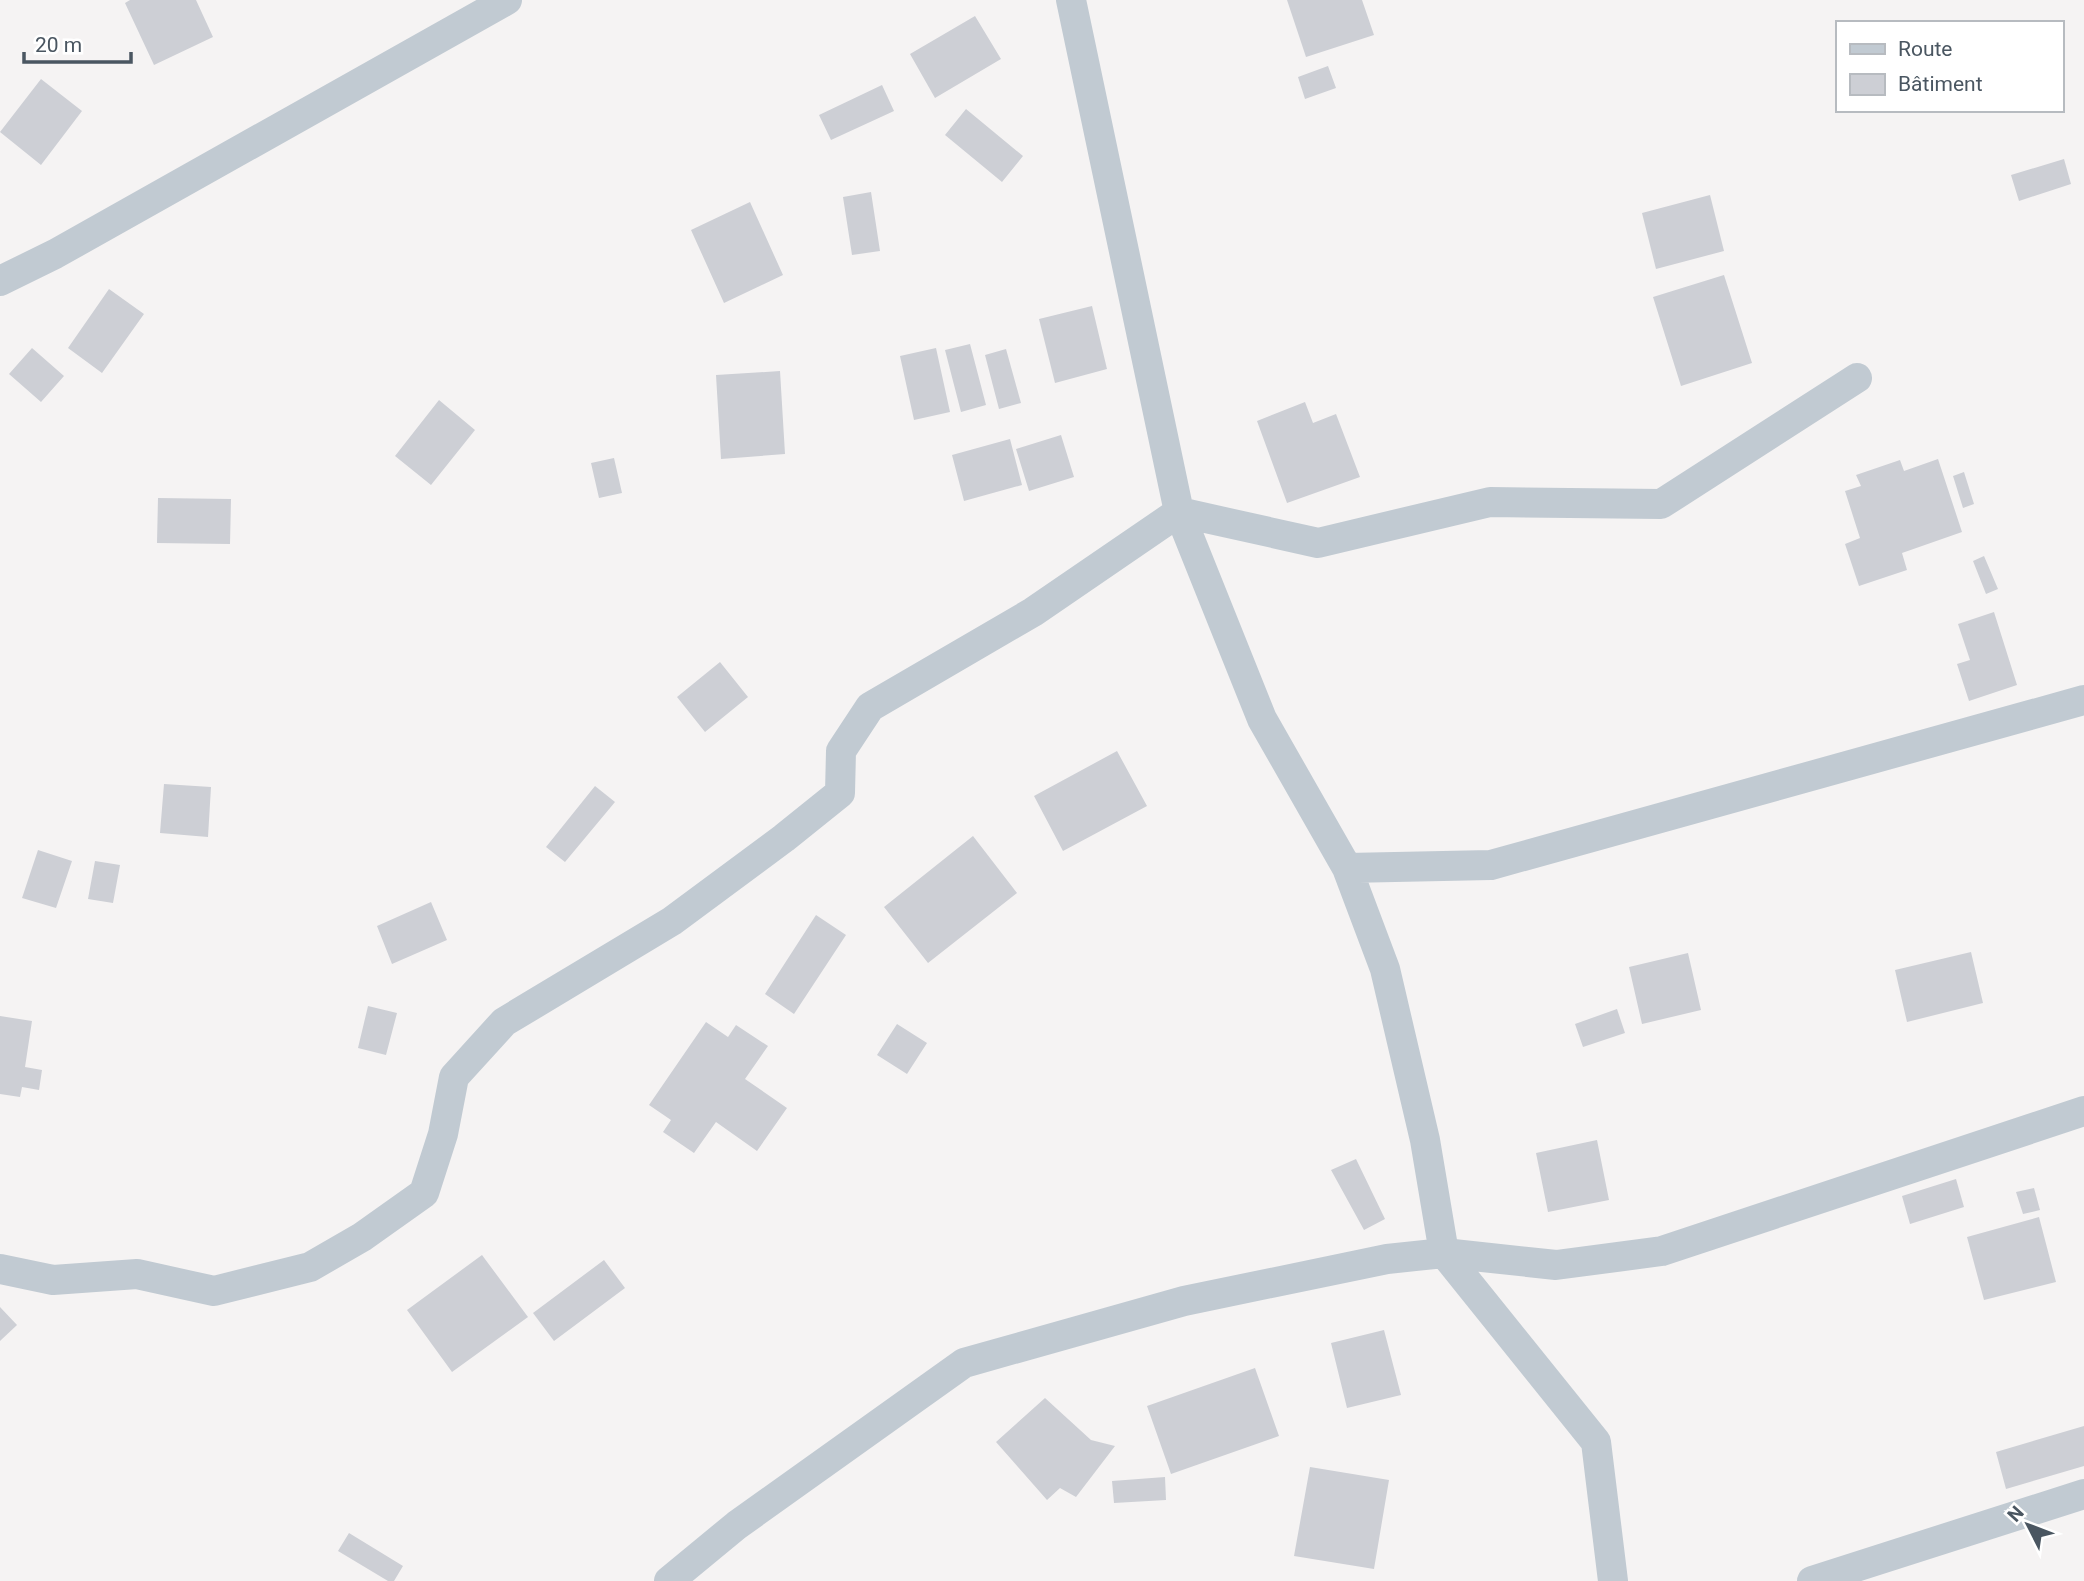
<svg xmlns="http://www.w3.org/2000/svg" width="2084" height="1581" font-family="Roboto,sans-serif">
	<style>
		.building { fill: #cdcfd5 }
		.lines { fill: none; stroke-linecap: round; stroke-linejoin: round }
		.minor { stroke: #c1cad2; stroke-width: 30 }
	</style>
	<rect width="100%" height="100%" fill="#f5f3f3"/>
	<path class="building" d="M 130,0 L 196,0 L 213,37 L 154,65 L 125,3 Z
		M 1287,0 L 1362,0 L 1374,35 L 1306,57 Z
		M 975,16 L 1001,59 L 935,98 L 910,54 Z
		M 1328,66 L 1336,88 L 1305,99 L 1298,77 Z
		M 41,79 L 82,111 L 41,165 L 0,132 Z
		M 882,85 L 894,111 L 831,140 L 819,115 Z
		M 966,109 L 1023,156 L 1002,182 L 945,135 Z
		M 2064,159 L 2071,184 L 2019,201 L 2011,175 Z
		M 871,192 L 880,251 L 852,255 L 843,197 Z
		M 1710,195 L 1724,251 L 1656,269 L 1642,213 Z
		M 750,202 L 783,275 L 724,303 L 691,230 Z
		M 1724,275 L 1752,363 L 1681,386 L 1653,297 Z
		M 109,289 L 144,314 L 102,373 L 68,348 Z
		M 1092,306 L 1107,369 L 1055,383 L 1039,319 Z
		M 970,344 L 986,405 L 961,412 L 945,350 Z
		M 32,348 L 64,376 L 41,402 L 9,374 Z
		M 936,348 L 950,412 L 914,420 L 900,356 Z
		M 1006,349 L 1021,403 L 999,409 L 985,355 Z
		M 780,371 L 785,454 L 721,459 L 716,375 Z
		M 439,400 L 475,430 L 431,485 L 395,456 Z
		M 1305,402 L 1313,423 L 1336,414 L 1360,477 L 1287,503 L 1257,421 Z
		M 1061,435 L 1074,477 L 1029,491 L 1016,449 Z
		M 1010,439 L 1022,485 L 964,501 L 952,455 Z
		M 614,458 L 622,493 L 599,498 L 591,463 Z
		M 1938,459 L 1962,532 L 1902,553 L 1907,570 L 1859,586 L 1845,544 L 1860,538 L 1845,491 L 1861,486 L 1856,475 L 1900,460 L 1904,471 Z
		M 1964,472 L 1974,504 L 1963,508 L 1953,476 Z
		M 158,498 L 231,499 L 230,544 L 157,543 Z
		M 1984,556 L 1998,589 L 1986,594 L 1973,561 Z
		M 1994,612 L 2017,685 L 1969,701 L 1957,664 L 1970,660 L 1958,624 Z
		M 720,662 L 748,697 L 705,732 L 677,697 Z
		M 1117,751 L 1147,806 L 1063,851 L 1034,796 Z
		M 164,784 L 211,787 L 208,837 L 160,833 Z
		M 595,786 L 615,802 L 565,862 L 546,847 Z
		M 973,836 L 1017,893 L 928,963 L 884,907 Z
		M 38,850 L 72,861 L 56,908 L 22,898 Z
		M 95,861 L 120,865 L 113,903 L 88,899 Z
		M 431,902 L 447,940 L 392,964 L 377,926 Z
		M 816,915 L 846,935 L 794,1014 L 765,994 Z
		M 1971,952 L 1983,1003 L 1907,1022 L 1895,970 Z
		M 1688,953 L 1701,1010 L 1642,1024 L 1629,967 Z
		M 368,1006 L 397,1013 L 386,1055 L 358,1048 Z
		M 1617,1009 L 1625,1033 L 1583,1047 L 1575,1024 Z
		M 0,1016 L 32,1021 L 25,1067 L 42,1070 L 39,1090 L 22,1087 L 20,1097 L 0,1094 Z
		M 706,1022 L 728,1037 L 736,1025 L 768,1046 L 745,1079 L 787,1108 L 757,1151 L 716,1122 L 694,1153 L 663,1132 L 671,1120 L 649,1105 Z
		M 897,1024 L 927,1043 L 907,1074 L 877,1055 Z
		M 1597,1140 L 1609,1200 L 1548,1212 L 1536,1153 Z
		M 1356,1159 L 1385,1219 L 1364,1230 L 1331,1170 Z
		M 1956,1179 L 1964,1207 L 1910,1224 L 1902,1196 Z
		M 2034,1188 L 2040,1210 L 2023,1214 L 2016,1192 Z
		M 2039,1217 L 2056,1282 L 1984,1300 L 1967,1237 Z
		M 482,1255 L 528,1317 L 452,1372 L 407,1310 Z
		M 604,1260 L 625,1288 L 554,1341 L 533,1313 Z
		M 0,1307 L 17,1325 L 0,1341 Z
		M 1384,1330 L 1401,1395 L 1347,1408 L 1331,1343 Z
		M 1255,1368 L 1279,1436 L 1171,1474 L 1147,1406 Z
		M 1045,1398 L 1091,1440 L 1115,1446 L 1076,1497 L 1060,1488 L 1047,1500 L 996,1442 Z
		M 2084,1426 L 2084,1466 L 2006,1489 L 1996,1452 Z
		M 1310,1467 L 1389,1480 L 1374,1569 L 1294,1556 Z
		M 1165,1477 L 1166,1500 L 1114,1503 L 1112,1481 Z
		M 349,1533 L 403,1566 L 394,1581 L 388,1581 L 338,1551 Z"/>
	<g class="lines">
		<path class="minor" d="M 1071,0 L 1179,512 L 1262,719 L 1347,868 L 1385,969 L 1425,1140 L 1444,1253 L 1596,1442 L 1613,1581
			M 0,281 L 55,254 L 507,0
			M 1347,868 L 1491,865 L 2084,700
			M 0,1269 L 53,1280 L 137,1274 L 214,1291 L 310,1267 L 362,1237 L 424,1193 L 443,1134 L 454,1077 L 504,1022 L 672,921 L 784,838 L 840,793 L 841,751 L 870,707 L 1033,612 L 1179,512 L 1318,543 L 1490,502 L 1661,504 L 1857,378
			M 669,1581 L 737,1525 L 964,1363 L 1184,1301 L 1387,1259 L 1444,1253 L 1556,1265 L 1662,1251 L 2084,1111
			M 1812,1581 L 2084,1494"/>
	</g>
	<rect x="1836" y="21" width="228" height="91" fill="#ffffff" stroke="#b7bbc0" stroke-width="2"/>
	<rect x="1850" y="44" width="35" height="10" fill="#c1cad2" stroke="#b7bbc0" stroke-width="2"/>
	<text x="1898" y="56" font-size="21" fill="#4a5661">Route</text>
	<rect x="1850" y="74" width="35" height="21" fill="#cdcfd5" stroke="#b7bbc0" stroke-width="2"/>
	<text x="1898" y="91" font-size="21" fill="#4a5661">Bâtiment</text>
	<g transform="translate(2028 1525) rotate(312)" stroke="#ffffff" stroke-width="5" paint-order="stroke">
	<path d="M0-5L12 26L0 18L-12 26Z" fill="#4a5661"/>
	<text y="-10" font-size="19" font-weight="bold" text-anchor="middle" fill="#4a5661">N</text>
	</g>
	<path d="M24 52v10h107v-10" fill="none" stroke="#4a5661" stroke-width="3.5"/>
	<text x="35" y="52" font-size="21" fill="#4a5661" stroke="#ffffff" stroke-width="5" paint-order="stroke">20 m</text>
</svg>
